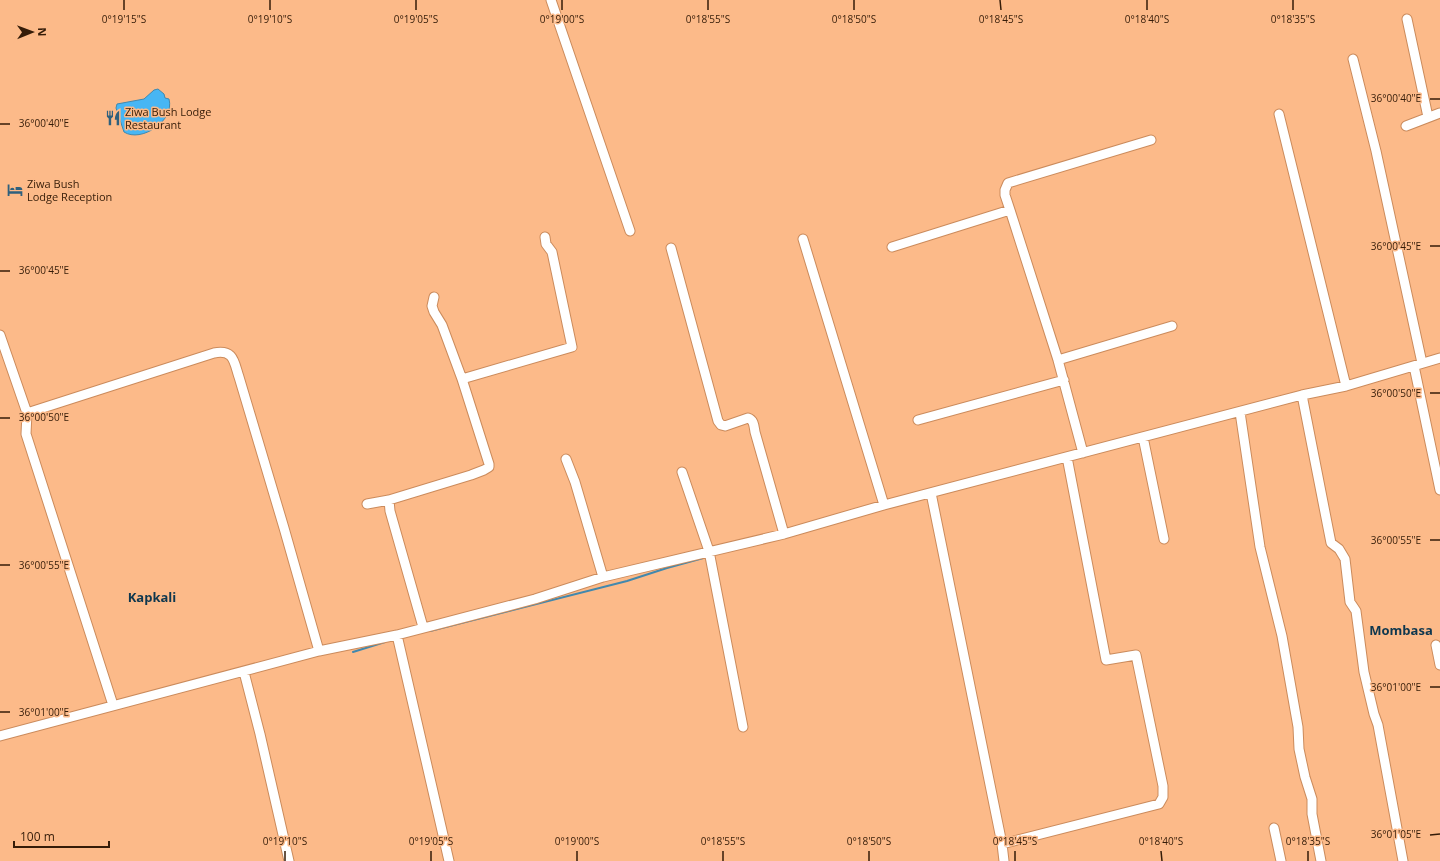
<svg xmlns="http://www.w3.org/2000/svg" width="1440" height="861" font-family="'Open Sans',sans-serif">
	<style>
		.water { fill: #47b6f4; stroke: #4288ad }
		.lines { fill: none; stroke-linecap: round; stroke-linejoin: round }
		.stream { stroke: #4288ad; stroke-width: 2 }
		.minor-casing { stroke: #cb8b5c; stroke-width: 11 }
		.minor { stroke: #fff; stroke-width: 9 }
		.ticks { fill: none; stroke: #351c08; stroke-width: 1.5 }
		.labels { text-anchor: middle; stroke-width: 3; stroke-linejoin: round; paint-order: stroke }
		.poi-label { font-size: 11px; fill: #351c08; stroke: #fcba89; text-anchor: start }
		.quarter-label { font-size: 13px; font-weight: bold; fill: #0e374e; stroke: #fcba89 }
		.ticks-label { font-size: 10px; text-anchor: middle; fill: #351c08; stroke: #fcba89; stroke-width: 3; stroke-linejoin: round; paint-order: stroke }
	</style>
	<rect width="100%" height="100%" fill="#fcba89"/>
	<path class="water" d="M 158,89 L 164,94 L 165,98 L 169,99 C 175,121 141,143 124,132 L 116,108 L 117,104 L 144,99 L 154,90 Z"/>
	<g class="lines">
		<path class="stream" d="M 430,631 L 627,581 L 667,568 L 707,557
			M 353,652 L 385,642"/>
		<defs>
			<path id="minor" d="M 551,0 L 630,231
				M 1407,19 L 1428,117
				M 1353,59 L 1376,151 L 1422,363
				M 1279,114 L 1346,386
				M 1406,126 L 1440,113
				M 803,239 L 884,505
				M 892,247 L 1010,210
				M 671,248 L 718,421 L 721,425 L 725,426 L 748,418 C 754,420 754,426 755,432 L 784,534
				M 0,335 L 27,413 L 26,434 L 113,705
				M 1058,360 L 1172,326
				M 1414,366 L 1440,490
				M 462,379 L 572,347 L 552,252 L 546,244 L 545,237
				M 1302,395 L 1331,543 L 1339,549 L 1345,559 L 1350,602 L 1356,611 L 1364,672 L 1374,714 L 1378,725 L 1403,861
				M 1240,412 L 1260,547 L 1282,636 L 1298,727 L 1299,749 L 1305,777 L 1312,799 L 1312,814 L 1321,861
				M 27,413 L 214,353 C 234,349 234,362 239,377 L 284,528 L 319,651
				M 918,420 L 1064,380
				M 1143,437 L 1164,539
				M 1083,453 L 1058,360 L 1010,210 L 1005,195 L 1005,190 L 1008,183 L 1151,140
				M 566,459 L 575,482 L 603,577
				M 682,472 L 709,551 L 743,727
				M 931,493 L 1002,844 L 1004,861
				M 389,500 L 390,511 L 423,627
				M 367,504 L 389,500 L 471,475 L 484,470 L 489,467 L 489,464 L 462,379 L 442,325 L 434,312 L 432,306 L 434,297
				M 397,635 L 449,861
				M 1436,645 L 1440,665
				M 244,672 L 260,734 L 289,861
				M 0,736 L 319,651 L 397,635 L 535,599 L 603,577 L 784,534 L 884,505 L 1302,395 L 1346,386 L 1440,358
				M 1274,828 L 1281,861
				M 1002,844 L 1159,804 L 1163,797 L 1163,786 L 1136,655 L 1106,660 L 1067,457"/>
		</defs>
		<use href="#minor" class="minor-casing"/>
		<use href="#minor" class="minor"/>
	</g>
	<path class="ticks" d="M 124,0 L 124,10M 270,0 L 270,10M 416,0 L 416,10M 562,0 L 562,10M 708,0 L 708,10M 854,0 L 854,10M 1000,0 L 1001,10M 1147,0 L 1147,10M 1293,0 L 1293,10M 1430,99 L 1440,99M 0,124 L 10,124M 1430,246 L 1440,246M 0,271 L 10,271M 1430,393 L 1440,393M 0,418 L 10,418M 1430,540 L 1440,540M 0,565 L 10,565M 1430,687 L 1440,687M 0,712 L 10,712M 1430,835 L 1440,834M 285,851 L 285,861M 431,851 L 431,861M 577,851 L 577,861M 723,851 L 723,861M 869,851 L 869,861M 1015,851 L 1015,861M 1161,851 L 1162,861M 1308,851 L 1308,861"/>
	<defs>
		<symbol id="restaurant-bare" viewBox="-9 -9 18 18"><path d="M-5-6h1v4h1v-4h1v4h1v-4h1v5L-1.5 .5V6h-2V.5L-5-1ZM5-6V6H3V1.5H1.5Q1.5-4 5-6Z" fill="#2e607d" stroke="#fcba89" stroke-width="2.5" paint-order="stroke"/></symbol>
		<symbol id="hotel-bare" viewBox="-9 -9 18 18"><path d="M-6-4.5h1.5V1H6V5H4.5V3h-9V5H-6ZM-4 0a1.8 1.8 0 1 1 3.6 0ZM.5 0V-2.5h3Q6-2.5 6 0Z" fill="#2e607d" stroke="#fcba89" stroke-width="2.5" paint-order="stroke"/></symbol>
	</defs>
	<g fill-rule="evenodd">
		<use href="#restaurant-bare" x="102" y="107" width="22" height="22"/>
		<use href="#hotel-bare" x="4" y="179" width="22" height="22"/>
	</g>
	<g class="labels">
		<g class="poi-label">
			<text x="125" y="116">Ziwa Bush Lodge<tspan x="125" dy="13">Restaurant</tspan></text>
			<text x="27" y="188">Ziwa Bush<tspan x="27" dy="13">Lodge Reception</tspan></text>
		</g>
		<g class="quarter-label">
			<text x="152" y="602">Kapkali</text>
			<text x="1401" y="635">Mombasa</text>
		</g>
	</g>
	<g class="ticks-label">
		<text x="124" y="23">0°19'15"S</text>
		<text x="270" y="23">0°19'10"S</text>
		<text x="416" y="23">0°19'05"S</text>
		<text x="562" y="23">0°19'00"S</text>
		<text x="708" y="23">0°18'55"S</text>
		<text x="854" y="23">0°18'50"S</text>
		<text x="1001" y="23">0°18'45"S</text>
		<text x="1147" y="23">0°18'40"S</text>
		<text x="1293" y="23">0°18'35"S</text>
		<text x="1396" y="102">36°00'40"E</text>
		<text x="44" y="127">36°00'40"E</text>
		<text x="1396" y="250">36°00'45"E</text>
		<text x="44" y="274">36°00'45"E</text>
		<text x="1396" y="397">36°00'50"E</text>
		<text x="44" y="421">36°00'50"E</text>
		<text x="1396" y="544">36°00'55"E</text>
		<text x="44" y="569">36°00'55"E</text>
		<text x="1396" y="691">36°01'00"E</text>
		<text x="44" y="716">36°01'00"E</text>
		<text x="1396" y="838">36°01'05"E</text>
		<text x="285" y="845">0°19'10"S</text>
		<text x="431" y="845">0°19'05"S</text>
		<text x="577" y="845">0°19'00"S</text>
		<text x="723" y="845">0°18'55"S</text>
		<text x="869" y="845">0°18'50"S</text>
		<text x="1015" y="845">0°18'45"S</text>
		<text x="1161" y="845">0°18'40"S</text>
		<text x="1308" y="845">0°18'35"S</text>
	</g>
	<g transform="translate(32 32) rotate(89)" stroke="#fcba89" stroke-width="3" paint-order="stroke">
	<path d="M0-3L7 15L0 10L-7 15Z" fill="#351c08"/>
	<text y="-6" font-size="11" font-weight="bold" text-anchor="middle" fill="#351c08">N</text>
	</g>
	<path d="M14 841v6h95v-6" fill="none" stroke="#351c08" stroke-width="2"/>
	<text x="20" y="841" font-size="12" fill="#351c08" stroke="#fcba89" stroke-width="3" paint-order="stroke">100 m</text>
</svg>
